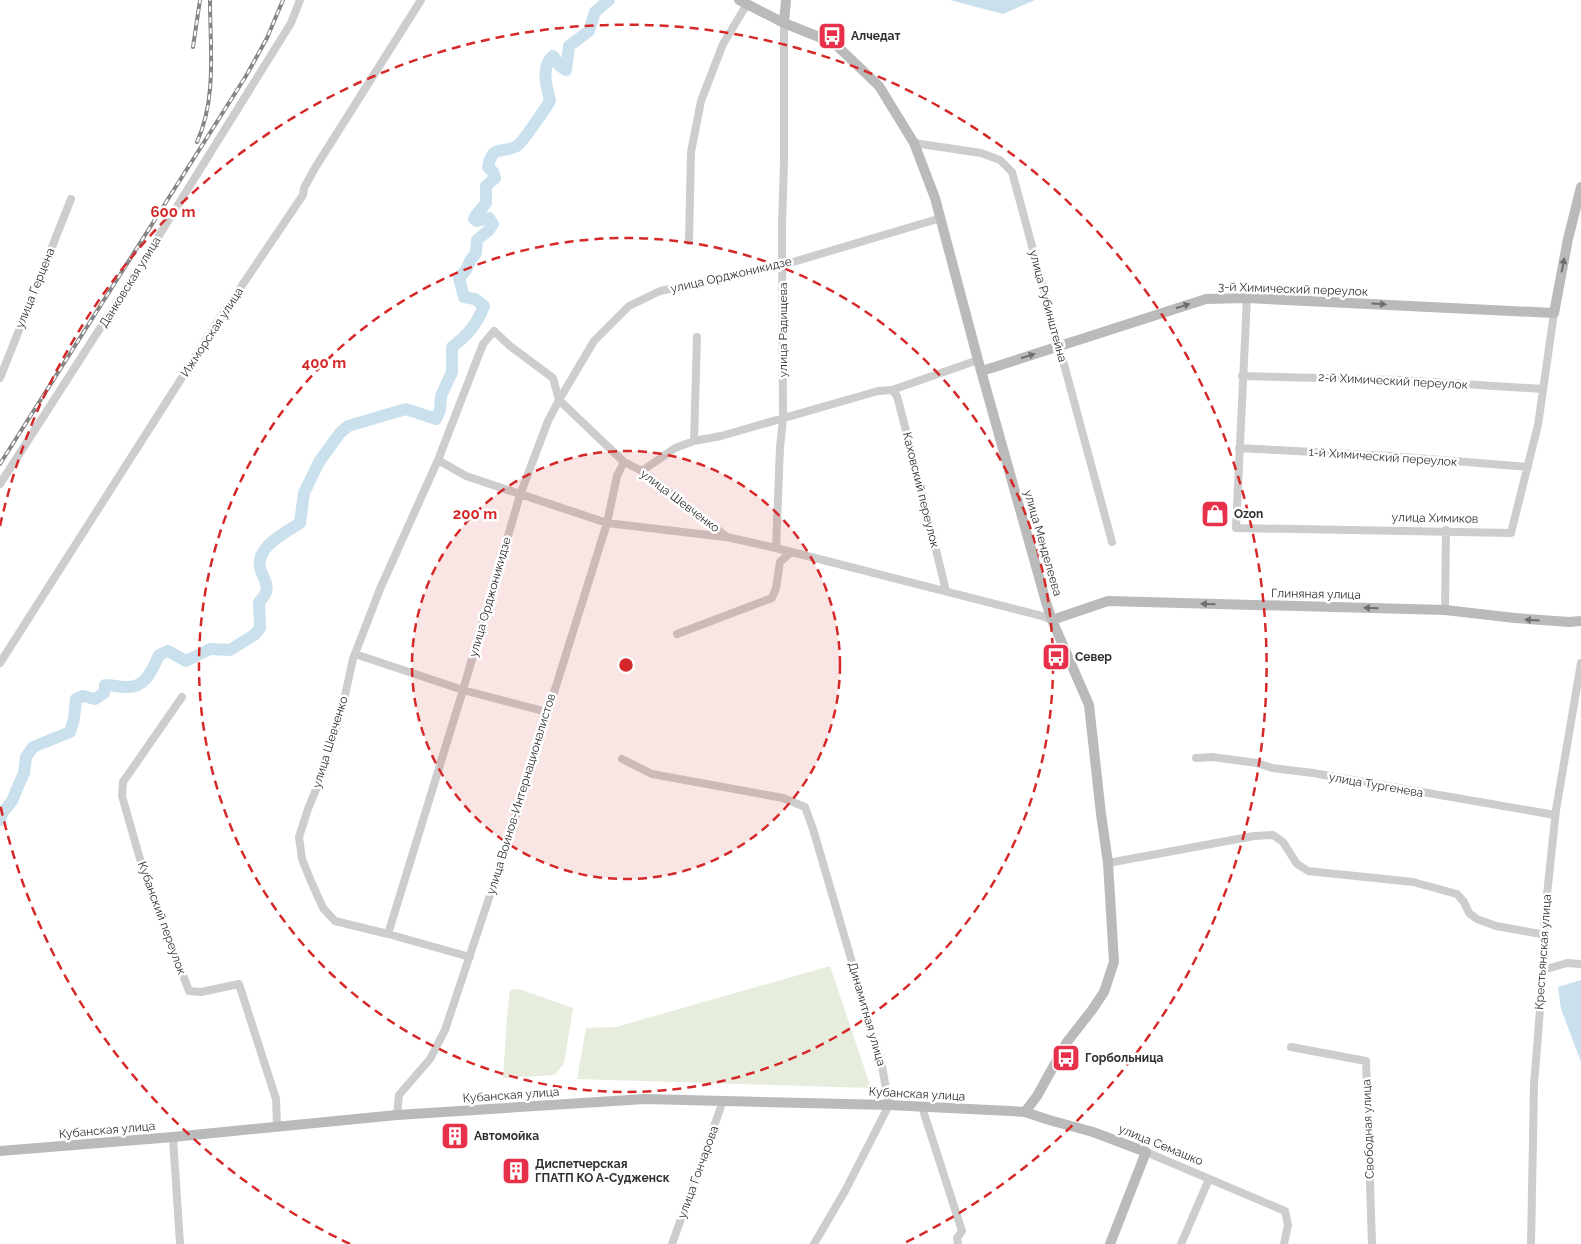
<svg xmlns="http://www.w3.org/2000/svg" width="1581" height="1244" font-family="Raleway,sans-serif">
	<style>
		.green { fill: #e7eddd }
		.water { fill: #cae1ed }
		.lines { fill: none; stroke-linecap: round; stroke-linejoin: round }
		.river { stroke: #cae1ed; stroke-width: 12 }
		.street { stroke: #cdcdcd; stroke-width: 8 }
		.secondary { stroke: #bababa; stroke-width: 10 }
		.rail-casing { stroke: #858585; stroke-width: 4 }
		.rail { stroke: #fff; stroke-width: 2; stroke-dasharray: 5.5; stroke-linecap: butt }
		.oneway { fill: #6e6e6e }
		.ring { fill: none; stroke: #d62828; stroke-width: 2.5; stroke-dasharray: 9 6 }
		.labels { text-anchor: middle; stroke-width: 5; stroke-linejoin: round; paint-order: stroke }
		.poi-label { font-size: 12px; font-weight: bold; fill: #303030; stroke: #fff; text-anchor: start }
		.street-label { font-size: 12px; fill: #303030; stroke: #fff }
		.centre { fill: #d62828; stroke: #fff; stroke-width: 2.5 }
		.ring-label { font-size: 15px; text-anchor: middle; font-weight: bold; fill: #d62828; stroke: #fff; stroke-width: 5; stroke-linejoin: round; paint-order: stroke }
	</style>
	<rect width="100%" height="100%" fill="#fff"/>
	<path class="green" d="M 830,966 L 871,1088 L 577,1079 L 586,1028 L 616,1027 Z
		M 519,989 L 573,1008 L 564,1063 L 555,1075 L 503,1078 L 507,1017 L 510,990 Z"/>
	<path class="water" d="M 950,0 L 1035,0 L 1003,14 Z
		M 1581,980 L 1581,1062 L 1561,1009 L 1558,987 Z"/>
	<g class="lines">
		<path class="river" d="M 0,820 L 3,812 L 12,801 L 19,784 L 24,773 L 26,757 L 33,747 L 70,732 L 74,719 L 76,699 L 83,696 L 95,699 L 104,693 L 105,685 C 112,685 119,687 126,687 C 146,688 152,670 159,655 L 168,651 L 186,661 L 210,649 L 230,650 L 254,635 L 260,628 L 259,602 C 280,582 250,575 263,552 C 270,540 288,531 300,523 L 304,493 L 319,462 L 340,433 L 348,426 L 406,409 L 436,419 L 440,410 L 441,396 L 452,372 L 452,347 C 468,335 477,324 484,306 L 475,299 L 464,297 L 459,278 L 466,270 L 470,261 L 476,253 L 477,240 L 489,230 L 493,224 L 489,218 L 477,221 L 474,219 L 476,215 L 486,203 L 486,186 L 495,178 L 493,172 L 488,167 C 492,144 502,154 517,146 C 522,143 545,109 550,101 C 547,87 540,67 553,56 L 560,66 L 566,70 L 569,46 L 589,31 L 595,12 L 609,0"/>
		<path class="street" d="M 914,143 L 981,153 L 1000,160 L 1012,172 L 1112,542
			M 689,241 L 691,152 L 701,101 L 723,44 L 747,4
			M 1247,298 L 1236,528 L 1511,533 L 1538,425 L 1554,313
			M 1242,376 L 1400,380 L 1543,389
			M 0,378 L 71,199
			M 892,390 L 897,396 L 923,496 L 946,591
			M 694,441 L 697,337
			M 1239,448 L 1391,456 L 1528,467
			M 438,460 L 466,476 L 607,523 L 725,537
			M 642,471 L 675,448 L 694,441 L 721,436 L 878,391 L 892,390 L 978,360
			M 0,484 L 140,266 L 291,23 L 300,0
			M 776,548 L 780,448 L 783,418 L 782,225 L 784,162 L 784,23
			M 1445,610 L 1446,530
			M 677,634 L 772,598 L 776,588 L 780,562 L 791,552
			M 355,654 L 463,690 L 547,712
			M 0,663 L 218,321 L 303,195 L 304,188 L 315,168 L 421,0
			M 182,697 L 123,782 L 122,796 L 142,866 L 189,991 L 201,992 L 239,984 L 276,1099 L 277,1126
			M 1196,758 L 1212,757 L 1257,763 L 1272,768 L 1313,773 L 1555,815
			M 622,759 L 652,774 L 783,798 L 805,807 L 813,829 L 881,1061 L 889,1105 L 845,1191 L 814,1244
			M 1108,863 L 1254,836 L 1273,835 L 1283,842 L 1297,864 L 1308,871 L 1413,882 L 1457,894 L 1464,902 L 1469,913 L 1477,919 L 1496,926 L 1546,935
			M 388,934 L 463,690 L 520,495 L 548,421 L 559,400 L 594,341 L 629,306 L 660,291 L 783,265 L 941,218
			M 470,957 L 388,934 L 335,921 L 323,908 L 310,879 L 302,859 L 299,837 L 308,809 L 324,770 L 342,709 L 353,659 L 380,589 L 438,460 L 483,344 L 494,331 L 510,346 L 553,378 L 559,400 L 624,462 L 642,471 L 727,537 L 776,548 L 1042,616 L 1052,620
			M 1543,970 L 1567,963 L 1581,964
			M 1291,1047 L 1366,1061 L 1372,1244
			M 922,1107 L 962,1231 L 957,1238 L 958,1244
			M 397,1115 L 399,1095 L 430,1059 L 445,1030 L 502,859 L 607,523 L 617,476 L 624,462
			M 173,1137 L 180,1244
			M 1146,1152 L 1285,1211 L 1288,1225 L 1284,1244
			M 672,1244 L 723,1101
			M 1181,1244 L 1209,1179
			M 1531,1244 L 1534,1085 L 1546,935 L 1544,923 L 1556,810 L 1581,663"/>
		<path class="secondary" d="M 739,0 L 784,23 L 834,43 L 879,86 L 914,143 L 935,198 L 978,360 L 1046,602 L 1052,620 L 1089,705 L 1101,814 L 1108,863 L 1114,962 L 1104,992 L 1092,1010 L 1067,1042 L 1037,1096 L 1025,1112
			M 784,23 L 786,0
			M 982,371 L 1206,299 L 1247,298 L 1554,313 L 1568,239 L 1581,187
			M 1052,620 L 1108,601 L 1445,610 L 1515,618 L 1569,622 L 1581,621
			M 0,1151 L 173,1137 L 397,1115 L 645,1099 L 889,1105 L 1010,1111 L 1025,1112 L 1049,1120 L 1093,1132 L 1146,1152 L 1110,1244"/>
		<defs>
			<path id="rail" d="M 193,47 L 200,0
				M 197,142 C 217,98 210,47 210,0
				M 0,464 L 246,76 L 267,38 L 283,0"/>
		</defs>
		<use href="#rail" class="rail-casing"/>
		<use href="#rail" class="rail"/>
	</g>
	<defs><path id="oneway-solid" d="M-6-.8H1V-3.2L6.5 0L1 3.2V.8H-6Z" transform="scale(1.25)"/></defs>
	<g class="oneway">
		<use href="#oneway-solid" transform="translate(1563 265) rotate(-79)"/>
		<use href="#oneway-solid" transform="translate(1379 304) rotate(3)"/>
		<use href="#oneway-solid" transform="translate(1183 306) rotate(-18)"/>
		<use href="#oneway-solid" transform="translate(1028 356) rotate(-18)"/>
		<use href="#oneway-solid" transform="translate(1208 604) rotate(-179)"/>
		<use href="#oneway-solid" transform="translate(1371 608) rotate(-179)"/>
		<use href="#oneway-solid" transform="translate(1532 620) rotate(-176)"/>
	</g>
	<circle cx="626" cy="665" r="214" fill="#d62828" fill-opacity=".12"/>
	<g class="ring">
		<circle cx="626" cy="665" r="214"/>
		<circle cx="626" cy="665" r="427"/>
		<path d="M350 1244A641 641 0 0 1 0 804M0 526A641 641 0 1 1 902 1244"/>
	</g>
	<defs>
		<symbol id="bus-square" viewBox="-11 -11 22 22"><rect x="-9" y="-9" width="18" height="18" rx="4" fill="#e7314a" stroke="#fff"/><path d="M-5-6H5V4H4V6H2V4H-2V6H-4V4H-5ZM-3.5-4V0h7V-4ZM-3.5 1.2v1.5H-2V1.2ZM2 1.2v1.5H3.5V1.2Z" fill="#fff"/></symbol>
		<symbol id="shop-square" viewBox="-11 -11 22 22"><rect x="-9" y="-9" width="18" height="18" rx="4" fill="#e7314a" stroke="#fff"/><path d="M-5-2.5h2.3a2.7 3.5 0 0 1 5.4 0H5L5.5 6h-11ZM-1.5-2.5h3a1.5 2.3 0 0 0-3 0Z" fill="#fff"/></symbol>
		<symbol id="building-square" viewBox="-11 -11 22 22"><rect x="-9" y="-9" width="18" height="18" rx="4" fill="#e7314a" stroke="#fff"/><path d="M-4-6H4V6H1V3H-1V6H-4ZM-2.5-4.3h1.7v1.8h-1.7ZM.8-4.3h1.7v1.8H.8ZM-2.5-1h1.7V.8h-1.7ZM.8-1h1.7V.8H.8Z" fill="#fff"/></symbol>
	</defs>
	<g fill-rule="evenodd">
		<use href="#bus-square" x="816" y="20" width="32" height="32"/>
		<use href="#shop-square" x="1199" y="498" width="32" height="32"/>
		<use href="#bus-square" x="1040" y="641" width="32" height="32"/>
		<use href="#bus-square" x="1050" y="1042" width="32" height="32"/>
		<use href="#building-square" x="439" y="1120" width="32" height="32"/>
		<use href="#building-square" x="500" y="1155" width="32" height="32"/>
	</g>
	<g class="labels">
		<g class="poi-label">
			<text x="851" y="40">Алчедат</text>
			<text x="1234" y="518">Ozon</text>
			<text x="1075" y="661">Север</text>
			<text x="1085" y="1062">Горбольница</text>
			<text x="474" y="1140">Автомойка</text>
			<text x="535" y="1168">Диспетчерская<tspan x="535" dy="14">ГПАТП КО А-Судженск</tspan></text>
		</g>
		<g class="street-label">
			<text transform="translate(731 275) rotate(-13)" y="4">улица Орджоникидзе</text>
			<text transform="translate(130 282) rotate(-58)" y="4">Данковская улица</text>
			<text transform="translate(35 288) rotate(-68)" y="4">улица Герцена</text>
			<text transform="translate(1293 289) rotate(2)" y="4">3-й Химический переулок</text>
			<text transform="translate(1048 306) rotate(75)" y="4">улица Рубинштейна</text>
			<text transform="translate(783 330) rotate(-90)" y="4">улица Радищева</text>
			<text transform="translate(212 332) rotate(-57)" y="4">Ижморская улица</text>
			<text transform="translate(1393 381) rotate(3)" y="4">2-й Химический переулок</text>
			<text transform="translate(1383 457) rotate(4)" y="4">1-й Химический переулок</text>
			<text transform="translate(921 490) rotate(76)" y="4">Каховский переулок</text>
			<text transform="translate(680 501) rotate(37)" y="4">улица Шевченко</text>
			<text transform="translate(1435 518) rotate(1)" y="4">улица Химиков</text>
			<text transform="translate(1043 543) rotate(74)" y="4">улица Менделеева</text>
			<text transform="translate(1316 594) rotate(1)" y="4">Глиняная улица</text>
			<text transform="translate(490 597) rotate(-74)" y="4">улица Орджоникидзе</text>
			<text transform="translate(330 742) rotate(-73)" y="4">улица Шевченко</text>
			<text transform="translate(1376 785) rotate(10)" y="4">улица Тургенева</text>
			<text transform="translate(521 794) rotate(-73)" y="4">улица Воинов-Интернационалистов</text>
			<text transform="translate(162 918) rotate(70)" y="4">Кубанский переулок</text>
			<text transform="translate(1543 952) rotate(-86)" y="4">Крестьянская улица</text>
			<text transform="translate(867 1014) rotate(74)" y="4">Динамитная улица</text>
			<text transform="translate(917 1094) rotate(3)" y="4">Кубанская улица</text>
			<text transform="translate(511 1095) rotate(-4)" y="4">Кубанская улица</text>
			<text transform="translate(1368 1129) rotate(-92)" y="4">Свободная улица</text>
			<text transform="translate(107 1130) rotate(-5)" y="4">Кубанская улица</text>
			<text transform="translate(1161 1145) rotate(22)" y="4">улица Семашко</text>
			<text transform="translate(698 1172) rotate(-70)" y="4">улица Гончарова</text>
		</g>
	</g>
	<circle cx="626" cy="665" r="8" class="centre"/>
	<g class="ring-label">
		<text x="173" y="217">600 m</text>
		<text x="324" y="368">400 m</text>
		<text x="475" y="519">200 m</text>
	</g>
</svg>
